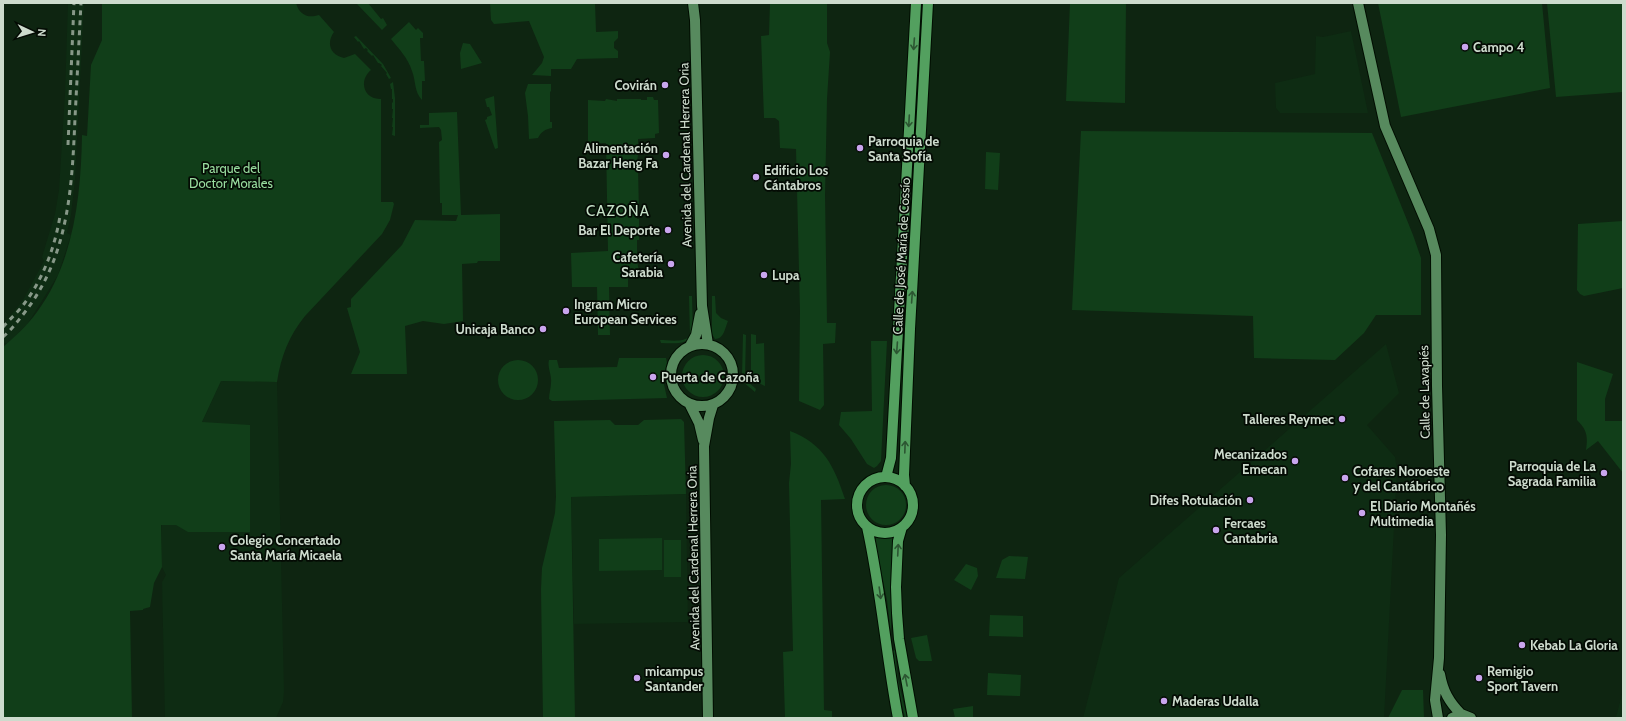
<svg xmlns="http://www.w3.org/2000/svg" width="1626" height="721" font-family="Cabin,sans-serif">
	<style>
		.built { fill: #0e2c13 }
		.green { fill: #113e19 }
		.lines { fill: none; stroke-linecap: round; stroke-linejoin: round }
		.secondary-casing { stroke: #000d01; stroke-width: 12 }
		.primary-casing { stroke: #000d01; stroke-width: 12 }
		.secondary { stroke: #578a5e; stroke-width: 10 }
		.primary { stroke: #53a05f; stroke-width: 10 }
		.rail { stroke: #879888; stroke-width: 3; stroke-dasharray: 5 5; stroke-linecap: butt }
		.oneway { stroke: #2c5632 }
		.poi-dot { fill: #c9a5ee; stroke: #040b04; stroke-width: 1.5 }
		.labels { text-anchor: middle; stroke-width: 3.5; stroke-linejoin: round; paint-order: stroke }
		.poi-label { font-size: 13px; font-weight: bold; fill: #cddbcd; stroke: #040b04; text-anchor: start }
		.street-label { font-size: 13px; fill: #cddbcd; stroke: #040b04 }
		.park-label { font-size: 13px; fill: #98dc9e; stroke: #040b04 }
		.quarter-label { font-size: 15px; letter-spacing: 1px; fill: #c5e1c7; stroke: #040b04 }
	</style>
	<rect width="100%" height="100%" fill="#0e2511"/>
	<path class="built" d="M 68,3 L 84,3 L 75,180 L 71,215 L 67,233 L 71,235 L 58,275 L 27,325 L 7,344 L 3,342 L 3,325 L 23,300 L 44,261 L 42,257 L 55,214 L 59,190 L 65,93 Z
		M 1351,31 L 1368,113 L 1280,113 L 1276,108 L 1275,83 L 1315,74 L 1316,36 L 1323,37 Z
		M 1386,344 L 1399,393 L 1367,425 L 1395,457 L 1397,470 L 1384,718 L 1083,718 L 1119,578 Z
		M 221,381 L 277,382 L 284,691 L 283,702 L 276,718 L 165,718 L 162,582 L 166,575 L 162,567 L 161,511 Z
		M 686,494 L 688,622 L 574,624 L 571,497 Z
		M 1623,691 L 1623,718 L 1615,718 L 1616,717 Z"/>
	<path class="green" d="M 102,3 L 296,3 C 299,14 307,19 319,15 L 334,32 C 326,43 330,55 344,58 L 355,54 L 371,70 C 358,81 364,100 381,99 L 381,202 L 393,202 L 394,204 L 390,220 L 382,234 L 305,316 C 289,336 281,356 277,382 L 221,381 L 202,422 L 250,425 L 250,532 L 188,532 L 176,525 L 161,525 L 162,567 L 154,583 L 150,607 L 143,609 L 143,610 L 130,611 L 132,718 L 3,718 L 3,347 C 14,337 28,325 37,312 C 74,262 81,195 82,135 L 87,136 L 91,65 L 102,40 Z
		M 356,3 L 368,3 L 381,19 L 383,18 L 387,25 L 382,30 Z
		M 490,3 L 595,3 L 596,32 L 618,31 L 618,38 L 614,42 L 614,48 L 618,51 L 618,58 L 577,59 L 571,69 L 551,69 L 551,76 L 532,75 L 542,63 L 544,57 L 529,21 L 494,24 L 491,20 Z
		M 770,3 L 827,3 L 827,43 L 830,52 L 827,99 L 825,195 L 827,323 L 836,323 L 835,343 L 823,344 L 824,405 L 820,410 L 799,401 L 800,311 L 796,149 L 780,148 L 779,121 L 775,118 L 764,118 L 761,36 L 769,35 Z
		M 1070,3 L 1126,3 L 1125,103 L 1066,101 Z
		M 1378,3 L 1542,3 L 1550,88 L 1401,117 Z
		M 1547,3 L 1623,3 L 1623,92 L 1556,97 Z
		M 409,22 L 416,30 L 418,28 L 423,33 L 423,38 L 420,38 L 421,61 L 424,61 L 425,81 L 422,81 L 422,100 C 414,92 416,81 412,71 C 408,58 399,49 391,39 Z
		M 356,36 L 383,64 L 391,78 L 389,79 L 386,74 L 387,73 L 381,66 L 382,65 L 379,63 L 378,63 L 373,55 L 372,56 L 367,51 L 368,50 L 366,48 L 364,49 L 359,41 L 358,42 L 354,37 Z
		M 463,43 L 470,44 L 482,63 L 461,69 L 460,53 Z
		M 393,82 L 395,98 L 395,136 L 392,135 L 393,127 L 392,127 L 393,118 L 392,118 L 393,109 L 392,109 L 392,103 L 393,102 L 393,99 L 392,99 L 392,89 L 391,89 L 390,84 Z
		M 528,84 L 551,84 L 551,91 L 550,92 L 550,122 L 552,122 L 552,128 C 545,129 541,132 538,138 L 529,139 L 528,116 L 525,93 Z
		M 494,96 L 498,148 L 495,149 L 485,120 L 487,119 L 487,117 L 492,115 L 489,107 L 487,107 L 485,99 Z
		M 647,97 L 653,97 L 654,100 L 658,100 L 659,133 L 655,134 L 655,138 L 638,139 L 638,148 L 636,149 L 636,155 L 638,155 L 636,168 L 638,168 L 639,213 L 637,213 L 637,219 L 639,219 L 639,240 L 637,240 L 637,261 L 640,276 L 628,277 L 628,287 L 609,287 L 610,335 L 598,335 L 597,287 L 572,287 L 571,253 L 608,251 L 606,143 L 588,143 L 588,100 L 605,101 L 606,99 L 617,101 L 617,99 L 641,99 L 641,100 L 647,100 Z
		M 457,112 L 461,215 L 500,214 L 500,261 L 478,261 L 477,263 L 462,264 L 463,321 L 444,324 L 423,321 L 405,326 L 407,374 L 351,374 L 360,352 L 347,308 L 351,307 L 351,299 L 402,245 L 415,220 L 456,221 L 458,215 L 442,215 L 442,203 L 440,203 L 439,142 L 442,140 L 441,130 L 439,127 L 420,128 L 420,125 L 429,125 L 429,113 Z
		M 1081,131 L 1372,133 L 1413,235 L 1421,258 L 1421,315 L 1376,315 L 1364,333 L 1335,360 L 1254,358 L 1253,316 L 1072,310 Z
		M 986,152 L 1000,153 L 998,190 L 985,189 Z
		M 1623,221 L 1623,288 L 1584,296 L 1580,294 L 1577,290 L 1578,224 Z
		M 689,296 L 692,296 L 693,334 C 686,346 673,343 661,343 L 660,340 C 668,340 684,343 690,336 Z
		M 712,296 L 715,296 L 716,313 L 721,318 L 728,321 C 725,328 724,339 715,339 L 712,334 Z
		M 743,334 L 746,335 L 745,377 L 747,381 L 756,389 L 755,392 L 743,382 L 742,377 Z
		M 751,334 L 756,335 L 756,344 L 764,343 L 765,386 L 754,381 L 751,377 Z
		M 871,341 L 887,341 L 881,461 L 877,466 L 874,468 L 867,464 L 851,439 L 839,425 L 841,412 L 872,411 Z
		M682 376a21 21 0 1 1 42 0a21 21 0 1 1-42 0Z
		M 619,358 L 666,358 L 667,363 L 663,380 L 667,398 L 556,401 L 552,401 L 549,399 C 549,393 551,388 551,383 C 552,374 547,368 549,360 L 557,360 L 559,368 L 617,367 Z
		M498 380a20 20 0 1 1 40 0a20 20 0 1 1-40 0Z
		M 1577,362 L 1613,374 L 1605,399 L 1605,421 L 1623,421 L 1623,473 L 1598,441 L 1586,450 C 1588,436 1587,430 1577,420 Z
		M 681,419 L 684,422 L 686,494 L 571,497 L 575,718 L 543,718 L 541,589 L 542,568 L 555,513 L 556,497 L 554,421 L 610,420 L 615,425 L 638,425 L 644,420 Z
		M 790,431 C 824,444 834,466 845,499 L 821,500 L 824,710 L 832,711 L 832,718 L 785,718 L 783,652 L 793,651 L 789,483 L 791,464 Z
		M866 505a20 20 0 1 1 40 0a20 20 0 1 1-40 0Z
		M 877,537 L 893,538 L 891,585 L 891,633 L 887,600 L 875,540 Z
		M 662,538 L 662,570 L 599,571 L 599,539 Z
		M 664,540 L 681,540 L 681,577 L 664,577 Z
		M 1009,556 L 1028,557 L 1025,579 L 996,578 L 1002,560 Z
		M 966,564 L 977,568 L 978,576 L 971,590 L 954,580 Z
		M 990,615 L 1023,616 L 1023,637 L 989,636 Z
		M 927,635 L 932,661 L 919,661 L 916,658 L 911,638 Z
		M 895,650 L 898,679 L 907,718 L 905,718 C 900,696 895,673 893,651 Z
		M 988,673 L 1021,675 L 1020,696 L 987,695 Z
		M 1402,690 L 1423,690 L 1424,718 L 1388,718 Z
		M 973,706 L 973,718 L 955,718 L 953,709 Z"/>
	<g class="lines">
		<defs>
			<path id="secondary" d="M 693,3 L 695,20 L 702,306 L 708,344
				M 1358,3 L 1385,126 L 1429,229 L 1436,255 L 1437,386 L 1441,535 L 1439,658 L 1435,700 L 1438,718
				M671 375a31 31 0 1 1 62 0a31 31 0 1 1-62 0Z
				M 690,346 L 696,335 L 700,314
				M 690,405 L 699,423 L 703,440
				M 1440,674 C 1443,691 1449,702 1461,714
				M 708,718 L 704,446 L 709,418 L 713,405
				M 1452,718 L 1461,714 L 1471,718"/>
			<path id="primary" d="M 886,477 L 891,458 L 916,3
				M857 505a28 28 0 1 1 56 0a28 28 0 1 1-56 0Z
				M 905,486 L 904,475 L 910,329 L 928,3
				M 867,527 C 881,590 886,655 898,718
				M 902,527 L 898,541 L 896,587 L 897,613 L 899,639 L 913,718"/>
		</defs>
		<use href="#secondary" class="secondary-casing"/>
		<use href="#primary" class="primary-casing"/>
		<use href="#secondary" class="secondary"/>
		<use href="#primary" class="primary"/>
		<path class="rail" d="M 68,145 L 74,3
			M 3,327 C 10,319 18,312 24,304 C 43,279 55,247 60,216
			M 3,337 C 12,329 18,321 25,312 C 69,255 72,187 75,118 C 77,80 79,41 81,3"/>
	</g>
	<defs><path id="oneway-shaft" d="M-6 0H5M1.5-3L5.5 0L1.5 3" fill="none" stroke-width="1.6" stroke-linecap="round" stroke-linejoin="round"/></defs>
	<g class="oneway">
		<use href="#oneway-shaft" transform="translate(914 44) rotate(94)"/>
		<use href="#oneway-shaft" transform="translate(909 121) rotate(93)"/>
		<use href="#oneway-shaft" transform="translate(912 297) rotate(-86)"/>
		<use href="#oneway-shaft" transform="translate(897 348) rotate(94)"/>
		<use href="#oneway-shaft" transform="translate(905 447) rotate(-88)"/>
		<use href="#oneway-shaft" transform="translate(898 550) rotate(-87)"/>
		<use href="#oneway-shaft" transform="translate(880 593) rotate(82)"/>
		<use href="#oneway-shaft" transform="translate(906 680) rotate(-101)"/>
	</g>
	<g class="poi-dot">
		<circle cx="1465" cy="47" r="4"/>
		<circle cx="665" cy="85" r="4"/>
		<circle cx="860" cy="148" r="4"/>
		<circle cx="666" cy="155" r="4"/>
		<circle cx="756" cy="177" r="4"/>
		<circle cx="668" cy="230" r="4"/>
		<circle cx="671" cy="264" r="4"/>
		<circle cx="764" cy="275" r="4"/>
		<circle cx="566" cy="311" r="4"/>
		<circle cx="543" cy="329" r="4"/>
		<circle cx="653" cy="377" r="4"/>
		<circle cx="1342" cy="419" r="4"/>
		<circle cx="1295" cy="461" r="4"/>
		<circle cx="1604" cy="473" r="4"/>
		<circle cx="1345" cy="478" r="4"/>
		<circle cx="1250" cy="500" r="4"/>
		<circle cx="1362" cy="513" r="4"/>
		<circle cx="1216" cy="530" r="4"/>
		<circle cx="222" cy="547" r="4"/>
		<circle cx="1522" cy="645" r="4"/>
		<circle cx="637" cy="678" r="4"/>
		<circle cx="1479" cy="678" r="4"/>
		<circle cx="1164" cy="701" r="4"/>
	</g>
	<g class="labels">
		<g class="poi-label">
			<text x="1473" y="52">Campo 4</text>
			<text x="657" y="90" text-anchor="end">Covirán</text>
			<text x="868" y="146">Parroquia de<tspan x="868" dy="15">Santa Sofía</tspan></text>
			<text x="658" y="153" text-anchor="end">Alimentación<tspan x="658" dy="15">Bazar Heng Fa</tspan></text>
			<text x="764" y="175">Edificio Los<tspan x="764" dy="15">Cántabros</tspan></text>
			<text x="660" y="235" text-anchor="end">Bar El Deporte</text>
			<text x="663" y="262" text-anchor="end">Cafetería<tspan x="663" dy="15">Sarabia</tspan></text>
			<text x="772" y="280">Lupa</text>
			<text x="574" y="309">Ingram Micro<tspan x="574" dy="15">European Services</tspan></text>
			<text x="535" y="334" text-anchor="end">Unicaja Banco</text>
			<text x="661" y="382">Puerta de Cazoña</text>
			<text x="1334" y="424" text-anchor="end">Talleres Reymec</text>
			<text x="1287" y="459" text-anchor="end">Mecanizados<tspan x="1287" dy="15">Emecan</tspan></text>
			<text x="1596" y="471" text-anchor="end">Parroquia de La<tspan x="1596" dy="15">Sagrada Familia</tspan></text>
			<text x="1353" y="476">Cofares Noroeste<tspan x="1353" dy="15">y del Cantábrico</tspan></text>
			<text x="1242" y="505" text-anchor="end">Difes Rotulación</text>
			<text x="1370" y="511">El Diario Montañés<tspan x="1370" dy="15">Multimedia</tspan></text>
			<text x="1224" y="528">Fercaes<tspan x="1224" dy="15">Cantabria</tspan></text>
			<text x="230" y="545">Colegio Concertado<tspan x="230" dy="15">Santa María Micaela</tspan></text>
			<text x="1530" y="650">Kebab La Gloria</text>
			<text x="645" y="676">micampus<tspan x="645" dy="15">Santander</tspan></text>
			<text x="1487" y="676">Remigio<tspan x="1487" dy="15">Sport Tavern</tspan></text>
			<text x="1172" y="706">Maderas Udalla</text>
		</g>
		<g class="street-label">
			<text transform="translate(685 155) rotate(-91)" y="5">Avenida del Cardenal Herrera Oria</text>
			<text transform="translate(901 256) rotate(-87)" y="5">Calle de José María de Cossío</text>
			<text transform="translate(1424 392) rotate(-91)" y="5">Calle de Lavapiés</text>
			<text transform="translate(693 558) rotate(-91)" y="5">Avenida del Cardenal Herrera Oria</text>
		</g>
		<g class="park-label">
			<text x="231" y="173">Parque del<tspan x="231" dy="15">Doctor Morales</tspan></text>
		</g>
		<g class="quarter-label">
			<text x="618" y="216">CAZOÑA</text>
		</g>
	</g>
	<rect width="1626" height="721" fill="none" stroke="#cddbcd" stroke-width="8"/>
	<g transform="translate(32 32) rotate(94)" stroke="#040b04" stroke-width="3" paint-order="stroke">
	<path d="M0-3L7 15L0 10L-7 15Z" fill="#cddbcd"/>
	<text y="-6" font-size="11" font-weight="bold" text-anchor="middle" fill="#cddbcd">N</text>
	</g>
</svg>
